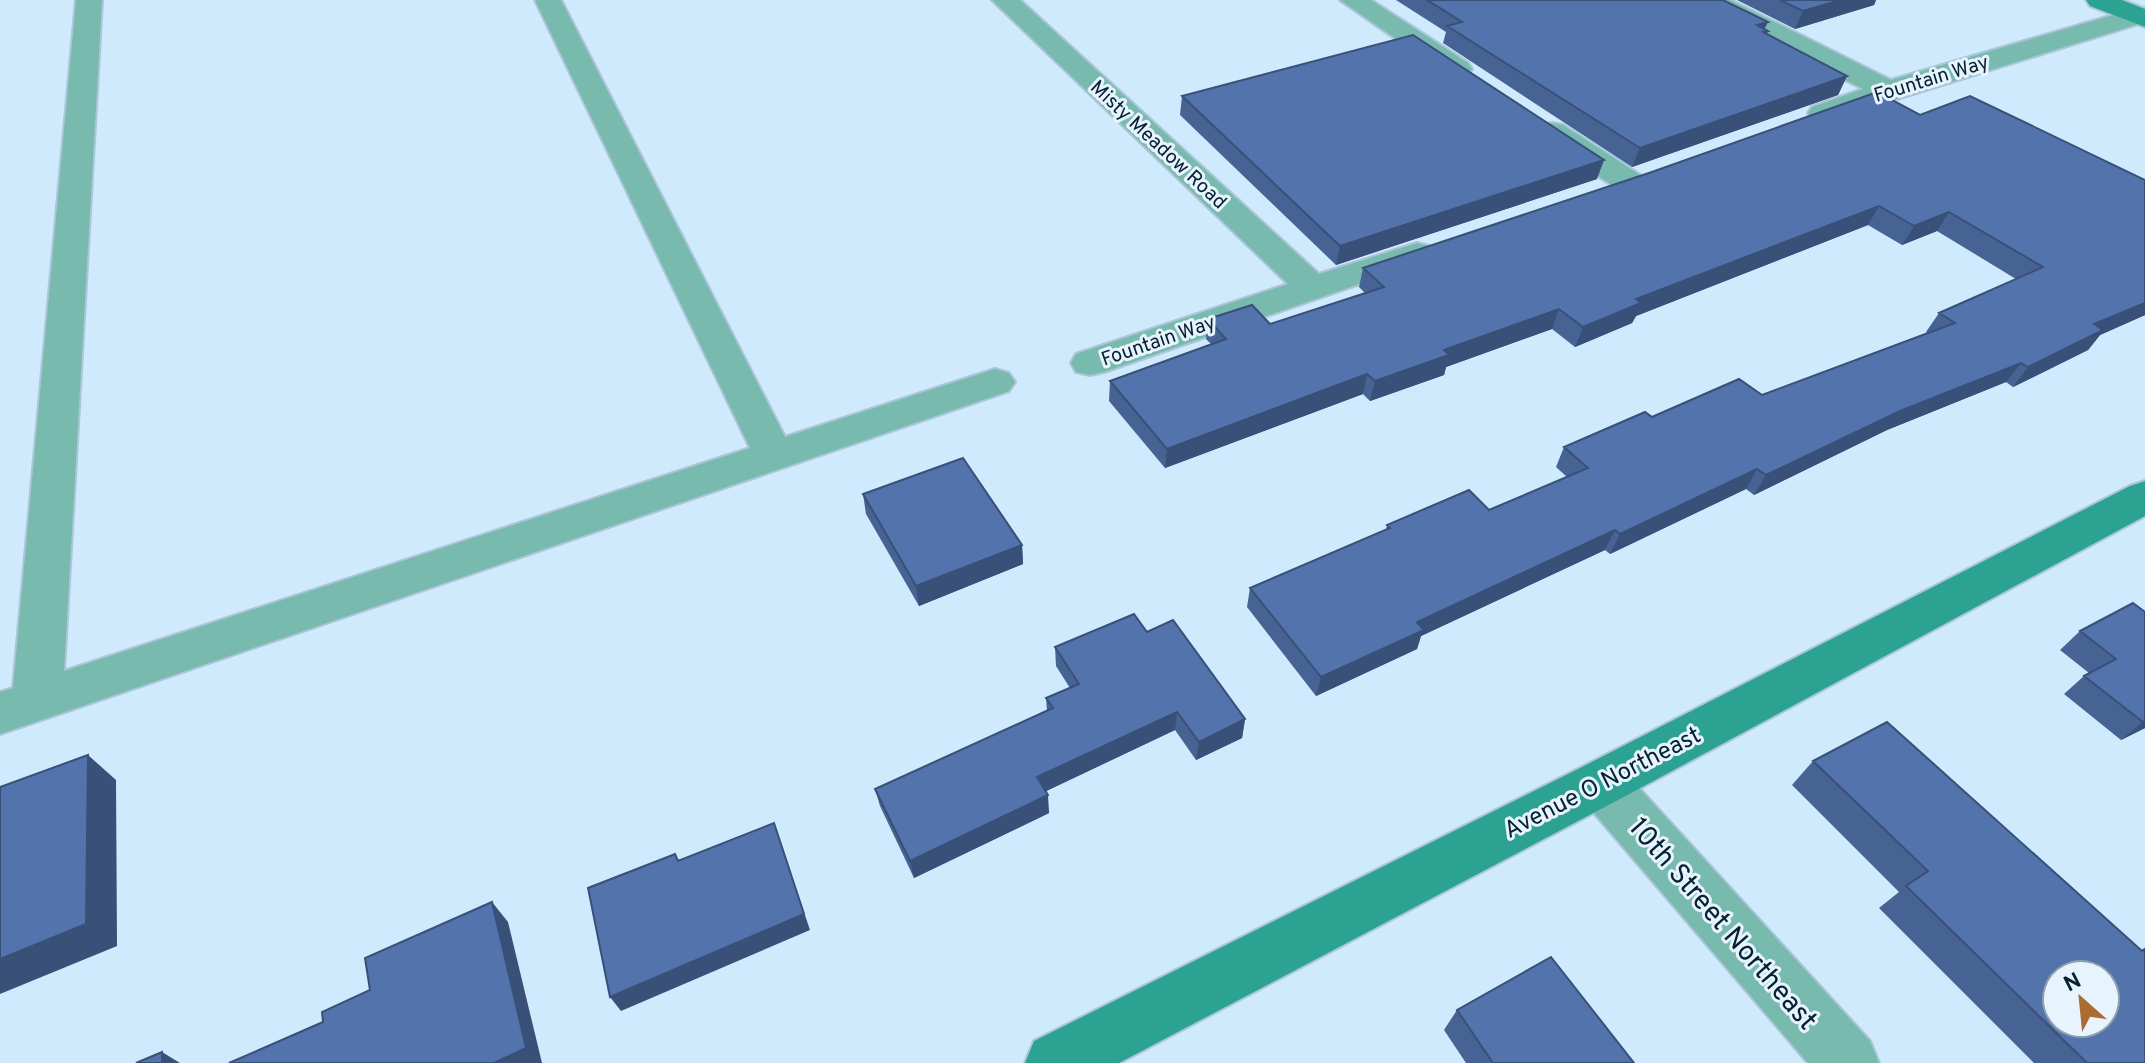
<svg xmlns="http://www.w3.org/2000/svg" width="2145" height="1063" font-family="Overpass,sans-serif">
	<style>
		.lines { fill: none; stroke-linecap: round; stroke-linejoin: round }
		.street-casing { stroke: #abc5d9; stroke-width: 4 }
		.secondary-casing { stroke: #abc5d9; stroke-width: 4 }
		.street { fill: #78baad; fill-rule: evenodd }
		.secondary { fill: #2ca392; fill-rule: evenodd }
		.wall { fill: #476393 }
		.shaded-wall { fill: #395078 }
		.building { fill: #5273ab; stroke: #395078; stroke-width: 2; fill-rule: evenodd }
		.labels { text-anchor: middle; stroke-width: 6; stroke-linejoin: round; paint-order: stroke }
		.far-street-label { font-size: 20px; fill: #052133; stroke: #e7f4fe }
		.street-label { font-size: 24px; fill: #052133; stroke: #e7f4fe }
		.near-street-label { font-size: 28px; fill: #052133; stroke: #e7f4fe }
	</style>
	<rect width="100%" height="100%" fill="#cfe9fd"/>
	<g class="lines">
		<defs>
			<path id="street" d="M 76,0 L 102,0 L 64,671 L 750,448 L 535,0 L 561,0 L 785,437 L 995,369 L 1009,373 L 1015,382 L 1009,391 L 0,734 L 0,692 L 13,688 Z
				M 992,0 L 1020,0 L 1319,274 L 1417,243 L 1429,246 L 1434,253 L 1429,260 L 1104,372 L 1090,375 L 1076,372 L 1071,363 L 1076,354 L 1288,284 Z
				M 1340,0 L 1371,0 L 1468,63 L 1472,69 L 1468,75 L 1458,78 L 1448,75 Z
				M 1696,0 L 1730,0 L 1891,80 L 2137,8 L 2145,10 L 2145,22 L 1823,122 L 1812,119 L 1808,113 L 1812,107 L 1863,89 L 1700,6 Z
				M 1552,123 L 1563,125 L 1640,175 L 1645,182 L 1640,189 L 1629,192 L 1618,189 L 1541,139 L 1537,132 L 1541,125 Z
				M 1601,760 L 1620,767 L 1870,1041 L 1879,1063 L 1808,1063 L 1582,799 L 1575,783 L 1582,767 Z"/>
			<path id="secondary" d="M 2086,0 L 2122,0 L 2145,9 L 2145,27 L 2090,6 Z
				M 2145,481 L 2145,516 L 1620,799 L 1119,1063 L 1025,1063 L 1034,1041 L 1582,767 L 2130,486 Z"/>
		</defs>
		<use href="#street" class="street-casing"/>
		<use href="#secondary" class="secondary-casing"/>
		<use href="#street" class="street"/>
		<use href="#secondary" class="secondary"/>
	</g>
	<path class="wall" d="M 1396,0 L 1723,0 L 1768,31 L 1766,34 L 1847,76 L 1838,95 L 1632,167 L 1443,43 L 1446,32 Z
		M 1737,0 L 1876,0 L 1874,5 L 1795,29 Z
		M 1182,96 L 1597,179 L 1336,265 L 1180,115 Z
		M 1920,115 L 2145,180 L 2145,315 L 2100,335 L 2088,350 L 2013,387 L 2006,382 L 1887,430 L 1754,495 L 1746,489 L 1610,554 L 1605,550 L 1421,636 L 1417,649 L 1316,696 L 1247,607 L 1250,588 L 1386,530 L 1387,525 L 1489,510 L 1567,477 L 1556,467 L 1564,447 L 1652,417 L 1762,395 L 1927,333 L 1926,332 L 1939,313 L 2016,279 L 1937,231 L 1902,245 L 1868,225 L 1636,316 L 1632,323 L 1575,347 L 1552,329 L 1446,367 L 1444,375 L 1370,401 L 1363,394 L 1165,468 L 1109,401 L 1110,381 L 1211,344 L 1206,339 L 1208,319 L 1270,324 L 1365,293 L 1359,287 L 1363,268 Z
		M 863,494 L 1022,545 L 1023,564 L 919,606 L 866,514 Z
		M 2145,612 L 2145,728 L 2121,740 L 2064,694 L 2084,676 L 2089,673 L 2060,650 L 2080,631 Z
		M 1147,632 L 1245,719 L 1242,738 L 1196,760 L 1175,730 L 1046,791 L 1049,813 L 914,878 L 880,806 L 875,789 L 1047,711 L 1046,698 L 1070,688 L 1056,666 L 1055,647 Z
		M 1813,761 L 2141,950 L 2145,948 L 2145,1063 L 2034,1063 L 1879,908 L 1899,892 L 1792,785 Z
		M 1457,1010 L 1634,1063 L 1466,1063 L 1444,1030 Z"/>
	<path class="shaded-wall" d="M 1841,0 L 1876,0 L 1874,5 L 1795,29 L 1803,11 Z
		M 1768,22 L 1763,32 L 1768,31 L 1760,49 L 1757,25 Z
		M 1847,76 L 1838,95 L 1632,167 L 1640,148 Z
		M 1604,160 L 1597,179 L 1336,265 L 1340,246 Z
		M 1879,206 L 1868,225 L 1636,316 L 1632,323 L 1575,347 L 1583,327 L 1636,299 Z
		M 1949,212 L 1937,231 L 1902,245 L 1914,226 Z
		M 2145,303 L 2145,315 L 2100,335 L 2088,350 L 2013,387 L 2028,367 L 2094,324 Z
		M 1559,309 L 1552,329 L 1446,367 L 1444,375 L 1370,401 L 1375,381 L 1444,350 Z
		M 2021,363 L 2006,382 L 1887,430 L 1754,495 L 1766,475 L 1900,411 Z
		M 1367,374 L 1363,394 L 1165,468 L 1167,449 Z
		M 1757,469 L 1746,489 L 1610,554 L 1620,534 Z
		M 1615,530 L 1605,550 L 1421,636 L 1417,649 L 1316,696 L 1321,677 L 1417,622 Z
		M 1022,545 L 1023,564 L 919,606 L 916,586 Z
		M 1177,712 L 1175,730 L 1038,795 L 1037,777 Z
		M 1245,719 L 1242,738 L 1196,760 L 1199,742 Z
		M 2145,721 L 2145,728 L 2121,740 L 2143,722 Z
		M 88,755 L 116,780 L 117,946 L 0,994 L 0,959 Z
		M 1048,795 L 1049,813 L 914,878 L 910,861 Z
		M 774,823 L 810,930 L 621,1011 L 610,997 Z
		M 492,902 L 508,922 L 542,1063 L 494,1063 Z
		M 162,1052 L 180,1063 L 162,1063 Z"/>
	<path class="building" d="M 1427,0 L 1723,0 L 1768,22 L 1757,25 L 1768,31 L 1763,32 L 1847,76 L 1640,148 L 1447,26 L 1462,22 Z
		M 1780,0 L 1841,0 L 1803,11 Z
		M 1413,35 L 1604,160 L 1340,246 L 1182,96 Z
		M 1877,92 L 1920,115 L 1970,96 L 2145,180 L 2145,303 L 2094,324 L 2103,330 L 2028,367 L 2021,363 L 1900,411 L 1766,475 L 1757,469 L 1620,534 L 1615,530 L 1417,622 L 1424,630 L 1321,677 L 1250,588 L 1390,528 L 1387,525 L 1469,490 L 1489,510 L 1588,468 L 1564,447 L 1645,412 L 1652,417 L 1739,379 L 1762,395 L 1955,323 L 1939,313 L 2043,267 L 1949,212 L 1914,226 L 1879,206 L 1636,299 L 1641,303 L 1583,327 L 1559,309 L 1444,350 L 1449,355 L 1375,381 L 1367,374 L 1167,449 L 1110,381 L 1226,339 L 1208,319 L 1252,305 L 1270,324 L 1384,287 L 1363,268 L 1649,173 Z
		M 963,458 L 1022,545 L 916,586 L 863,494 Z
		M 2133,603 L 2145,612 L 2145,721 L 2143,722 L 2084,676 L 2116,659 L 2080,631 Z
		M 1134,614 L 1147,632 L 1173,620 L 1245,719 L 1199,742 L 1177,712 L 1037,777 L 1048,795 L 910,861 L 875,789 L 1053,708 L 1046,698 L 1079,684 L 1055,647 Z
		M 1887,722 L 2142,951 L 2145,949 L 2145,1063 L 2087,1063 L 1906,886 L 1928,871 L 1813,761 ZM 2057,975 L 2105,975 L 2105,1023 L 2057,1023 Z
		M 88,755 L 86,924 L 0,959 L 0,787 Z
		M 774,823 L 804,914 L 610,997 L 588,888 L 675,854 L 678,861 Z
		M 492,902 L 526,1048 L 494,1063 L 229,1063 L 323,1022 L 322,1012 L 370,990 L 365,958 Z
		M 1551,957 L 1634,1063 L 1493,1063 L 1457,1010 Z
		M 162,1052 L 162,1063 L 136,1063 Z"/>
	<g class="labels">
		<g class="far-street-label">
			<text transform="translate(1931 78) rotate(-17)" y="7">Fountain Way</text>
			<text transform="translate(1159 144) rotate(43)" y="7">Misty Meadow Road</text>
			<text transform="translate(1158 340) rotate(-19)" y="7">Fountain Way</text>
		</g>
		<g class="street-label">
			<text transform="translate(1602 782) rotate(-27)" y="8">Avenue O Northeast</text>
		</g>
		<g class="near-street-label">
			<text transform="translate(1724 923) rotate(49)" y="10">10th Street Northeast</text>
		</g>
	</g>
	<g transform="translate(2081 999) rotate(333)"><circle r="38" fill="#e7f4fe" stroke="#8da0ad" stroke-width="2"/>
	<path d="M0-6L14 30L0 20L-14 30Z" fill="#aa6c32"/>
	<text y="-12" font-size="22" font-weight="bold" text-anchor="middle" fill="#052133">N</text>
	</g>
</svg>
